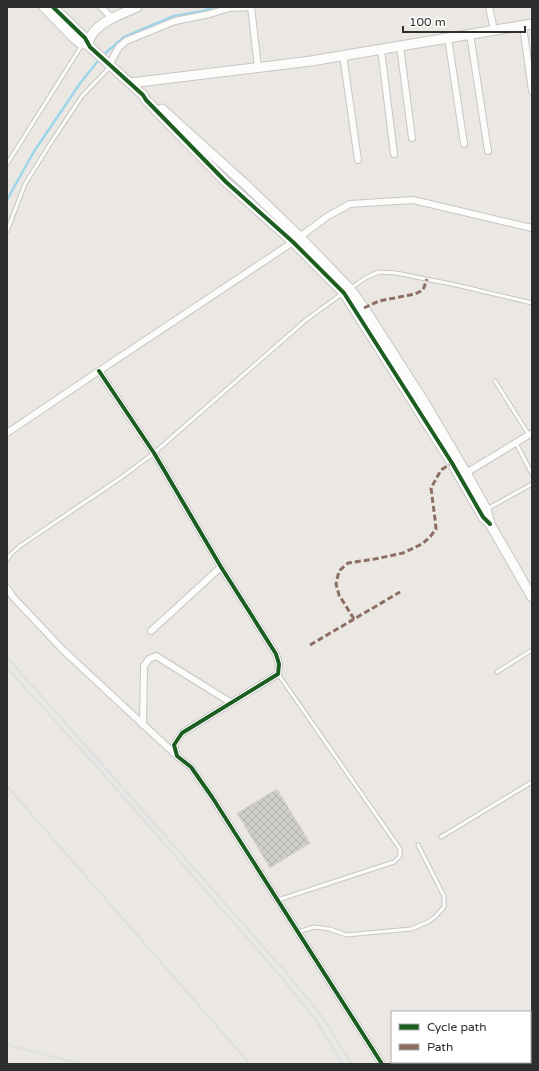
<svg xmlns="http://www.w3.org/2000/svg" width="539" height="1071" font-family="'Varela Round',sans-serif">
	<style>
		.lines { fill: none; stroke-linecap: round; stroke-linejoin: round }
		.stream { stroke: #9dd6e8; stroke-width: 2.5 }
		.building { fill: url(#building-cross-hatch); stroke: #d6d4d0 }
		.lane-casing { stroke: #c7c6c6; stroke-width: 5 }
		.street-casing { stroke: #c7c6c6; stroke-width: 8 }
		.secondary-casing { stroke: #c7c6c6; stroke-width: 11 }
		.lane { stroke: #fcfcfb; stroke-width: 3 }
		.street { stroke: #fcfcfb; stroke-width: 6 }
		.secondary { stroke: #fcfcfb; stroke-width: 9 }
		.rail { stroke: #dfe0e1; stroke-width: 2.5 }
		.quiet { stroke: #8d6e63; stroke-width: 3; stroke-dasharray: 6 3; stroke-linecap: butt }
		.cycleway-casing { stroke: #fff; stroke-width: 6 }
		.cycleway { stroke: #1b5e20; stroke-width: 4 }
	</style>
	<defs>
		<pattern id="building-cross-hatch" width="8" height="8" patternUnits="userSpaceOnUse"><rect width="8" height="8" fill="#d0cecb"/><path d="M0 0l8 8M0 8l8-8" fill="none" stroke="#b3b1af"/></pattern>
	</defs>
	<rect width="100%" height="100%" fill="#ebe8e4"/>
	<g class="lines">
		<path class="stream" d="M 7,200 L 33,153 L 81,82 L 102,56 L 124,37 L 174,16 L 203,11 L 213,7"/>
	</g>
	<path class="building" d="M 277,789 L 310,843 L 270,868 L 237,813 Z"/>
	<g class="lines">
		<defs>
			<path id="lane" d="M 7,164 L 82,45
				M 7,231 L 25,184 L 52,141 L 82,96 L 111,66
				M 351,288 L 367,277 L 379,272 L 396,273 L 456,285 L 532,303
				M 495,381 L 529,435
				M 516,443 L 532,474
				M 487,509 L 532,484
				M 7,560 L 10,555 L 20,546 L 122,477 L 154,453 L 306,320 L 343,293
				M 497,672 L 532,650
				M 278,674 L 400,849 L 400,856 L 394,862 L 278,900
				M 441,837 L 532,782
				M 298,932 L 314,927 L 330,929 L 346,935 L 411,929 L 428,922 L 436,916 L 444,907 L 444,896 L 418,845"/>
			<path id="street" d="M 101,7 L 112,18
				M 251,7 L 258,67
				M 489,7 L 494,30
				M 523,26 L 532,91
				M 470,34 L 488,151
				M 448,38 L 464,144
				M 400,46 L 412,138
				M 381,49 L 394,154
				M 343,55 L 358,160
				M 109,65 L 119,47 L 126,41 L 175,21 L 210,14 L 229,8 L 251,7
				M 99,371 L 154,453 L 221,567 L 276,654 L 279,664 L 278,674 L 182,733 L 174,745 L 177,756 L 191,767 L 212,797 L 382,1064
				M 7,433 L 99,371 L 293,242 L 328,216 L 350,204 L 413,200 L 532,228
				M 466,473 L 532,433
				M 7,588 L 13,597 L 63,650 L 176,755
				M 151,631 L 221,567
				M 143,725 L 144,666 L 149,659 L 156,656 L 230,702"/>
			<path id="secondary" d="M 44,7 L 74,38 L 80,43 L 88,45
				M 53,7 L 85,38 L 90,47 L 143,95 L 146,100 L 226,182 L 293,242 L 344,293 L 452,463 L 483,517 L 490,524
				M 88,45 C 89,41 90,36 93,33 C 103,20 122,14 137,7
				M 130,83 L 311,61 L 532,24
				M 162,109 L 245,184 L 300,237 L 350,289 L 364,308 L 426,405 L 466,473 L 486,509 L 490,524 L 532,597"/>
		</defs>
		<use href="#lane" class="lane-casing"/>
		<use href="#street" class="street-casing"/>
		<use href="#secondary" class="secondary-casing"/>
		<use href="#lane" class="lane"/>
		<use href="#street" class="street"/>
		<use href="#secondary" class="secondary"/>
		<path class="rail" d="M 7,657 L 284,970 L 321,1015 L 352,1064
			M 7,668 L 105,776 L 277,972 L 315,1019 L 343,1064
			M 7,786 L 250,1064
			M 7,1045 L 82,1064"/>
		<path class="quiet" d="M 364,308 L 379,301 L 415,294 L 423,290 L 427,279
			M 354,619 L 339,595 L 336,584 L 339,571 L 348,563 L 375,559 L 403,553 L 422,544 L 430,537 L 436,529 L 435,519 L 431,488 L 441,470 L 452,463
			M 310,645 L 400,592"/>
		<defs>
			<path id="cycleway" d="M 53,7 L 85,38 L 90,47 L 143,95 L 146,100 L 226,182 L 293,242 L 344,293 L 452,463 L 483,517 L 490,524
				M 99,371 L 154,453 L 221,567 L 276,654 L 279,664 L 278,674 L 182,733 L 174,745 L 177,756 L 191,767 L 212,797 L 382,1064"/>
		</defs>
		<use href="#cycleway" class="cycleway-casing"/>
		<use href="#cycleway" class="cycleway"/>
	</g>
	<rect width="539" height="1071" fill="none" stroke="#2e2e2e" stroke-width="16"/>
	<rect x="391" y="1011" width="140" height="52" fill="#ffffff" stroke="#ababab"/>
	<rect x="399" y="1024" width="20" height="6" fill="#1b5e20" stroke="#ababab"/>
	<text x="427" y="1031" font-size="12" fill="#2e2e2e">Cycle path</text>
	<rect x="399" y="1044" width="20" height="6" fill="#8d6e63" stroke="#ababab"/>
	<text x="427" y="1051" font-size="12" fill="#2e2e2e">Path</text>
	<path d="M403 26v6h122v-6" fill="none" stroke="#2e2e2e" stroke-width="2"/>
	<text x="409" y="26" font-size="12" fill="#2e2e2e" stroke="#ffffff" stroke-width="3" paint-order="stroke">100 m</text>
</svg>
